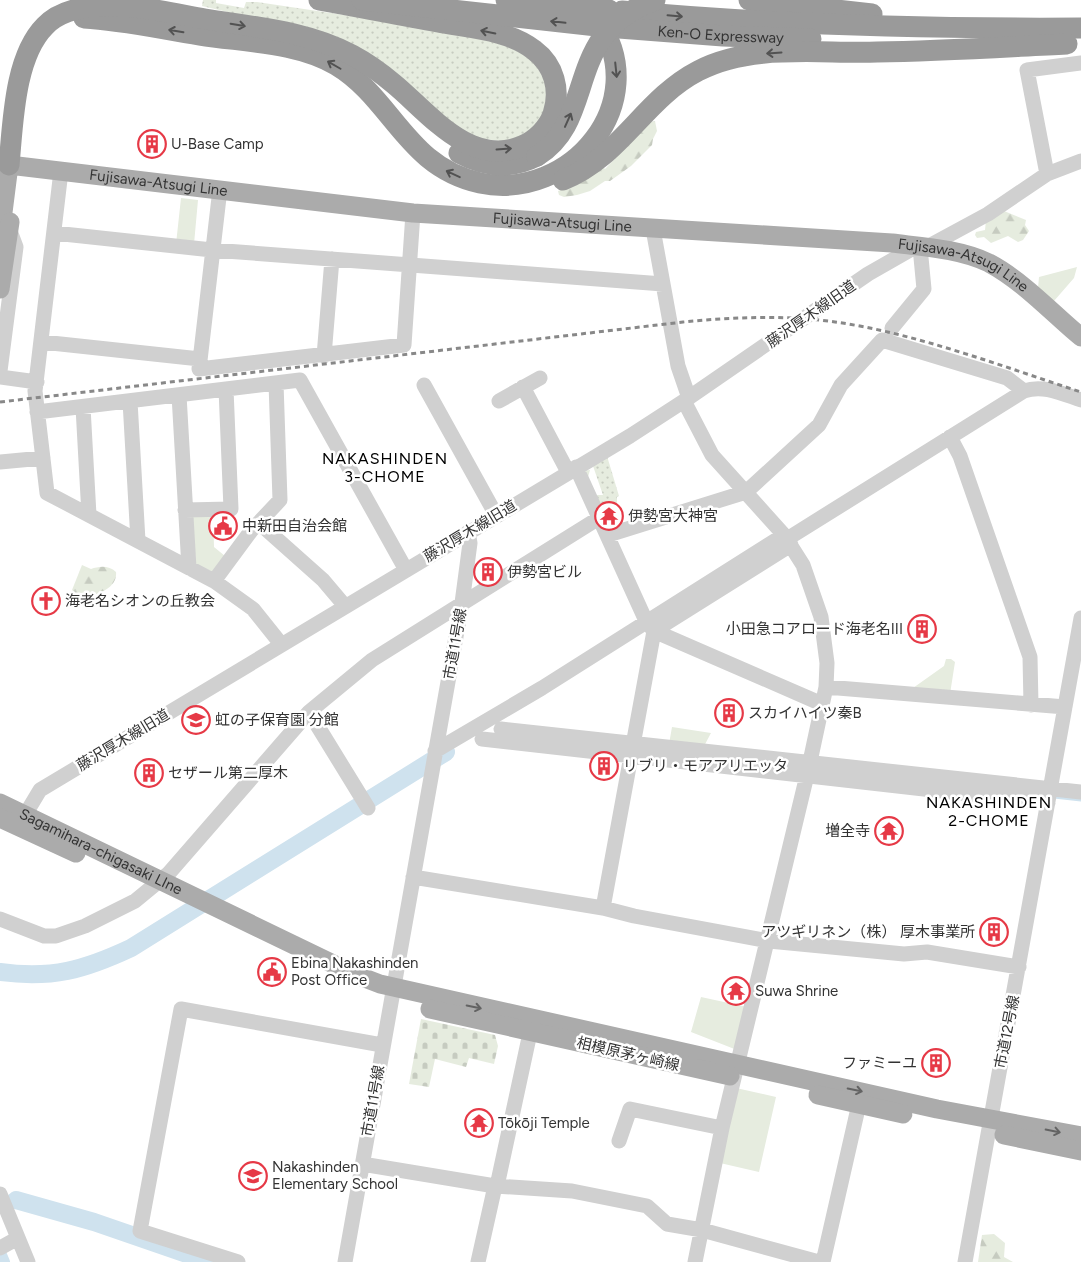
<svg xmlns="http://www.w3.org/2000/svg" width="1081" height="1262" font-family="Figtree,'Noto Sans JP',sans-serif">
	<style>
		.grass { fill: url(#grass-dots) }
		.forest { fill: url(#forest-firs) }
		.cemetery { fill: url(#cemetery-stones) }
		.park { fill: #e6ecdf }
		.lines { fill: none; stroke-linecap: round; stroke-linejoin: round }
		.stream { stroke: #cfe2ee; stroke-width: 3 }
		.canal { stroke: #cfe2ee; stroke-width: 10 }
		.river { stroke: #cfe2ee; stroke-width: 18 }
		.minor { stroke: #d0d0d0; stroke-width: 15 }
		.major { stroke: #ababab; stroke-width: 19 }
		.highway { stroke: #9a9a9a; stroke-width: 21 }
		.rail { stroke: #888; stroke-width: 3; stroke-dasharray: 5 4; stroke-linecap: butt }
		.highway-bridge { stroke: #9a9a9a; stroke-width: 21 }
		.oneway { stroke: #525252 }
		.oneway2 { stroke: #636363 }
		.labels { text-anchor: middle; stroke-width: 5; stroke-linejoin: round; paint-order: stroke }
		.street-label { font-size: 15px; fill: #333; stroke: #fff }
		.poi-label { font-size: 15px; fill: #333; stroke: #fff; text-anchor: start }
		.neighbourhood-label { font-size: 16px; letter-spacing: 1px; fill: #000; stroke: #fff }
	</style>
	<defs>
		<pattern id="grass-dots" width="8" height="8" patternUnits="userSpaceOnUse" patternTransform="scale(1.25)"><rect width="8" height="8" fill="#e6ecdf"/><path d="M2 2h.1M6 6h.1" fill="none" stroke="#c6cbc0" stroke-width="1.8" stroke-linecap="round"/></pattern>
		<pattern id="forest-firs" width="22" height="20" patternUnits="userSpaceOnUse" patternTransform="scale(1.25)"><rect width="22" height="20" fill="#e6ecdf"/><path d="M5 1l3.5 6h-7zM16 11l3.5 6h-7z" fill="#c6cbc0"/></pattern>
		<pattern id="cemetery-stones" width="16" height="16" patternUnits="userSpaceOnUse" patternTransform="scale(1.25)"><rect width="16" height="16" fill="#e6ecdf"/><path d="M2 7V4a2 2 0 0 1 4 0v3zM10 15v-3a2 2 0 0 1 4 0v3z" fill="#c6cbc0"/></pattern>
	</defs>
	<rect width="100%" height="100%" fill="#fff"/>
	<path class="grass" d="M 203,0 L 216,0 L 216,3 L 244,8 L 246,2 L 257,2 L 371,19 L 500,42 L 528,57 L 538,68 L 546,84 L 547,102 L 542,116 L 534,129 L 508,142 L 467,137 L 406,89 L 249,17 L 202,6 Z
		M 607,456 L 619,496 L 617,497 L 617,504 L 612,501 L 606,504 L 606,507 L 612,508 L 614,511 L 604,515 L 582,471 L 590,470 L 588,477 L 596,495 L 603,495 L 593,466 Z"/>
	<path class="forest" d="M 655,121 L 657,131 L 653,139 L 652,145 L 631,166 L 610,181 L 605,181 L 590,191 L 577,195 L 564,197 L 559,195 L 558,191 L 574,185 L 603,167 L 605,169 L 650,122 Z
		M 1004,211 L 1026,220 L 1025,225 L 1029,231 L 1023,240 L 1018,242 L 1008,236 L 991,243 L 984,237 L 977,238 L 975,235 L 976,232 L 985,230 L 986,220 Z
		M 82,565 L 91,569 C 99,566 109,565 116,572 C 118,590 92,597 78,597 L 72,590 Z
		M 994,1234 L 1005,1243 L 1004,1257 L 1013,1262 L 978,1262 L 982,1235 Z"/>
	<path class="cemetery" d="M 421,1019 L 495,1035 L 498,1046 L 494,1064 L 469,1058 L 466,1067 L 435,1059 L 429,1087 L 409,1084 Z"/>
	<path class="park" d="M 181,198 L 198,200 L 194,244 L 176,244 Z
		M 1077,267 L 1074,278 L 1054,301 L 1038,288 L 1039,277 Z
		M 213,513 L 214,547 L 225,556 L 213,572 L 196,564 L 191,514 Z
		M 946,659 L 951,659 L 955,662 L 950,694 L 913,688 L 944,666 Z
		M 672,727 L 711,733 L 703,748 L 669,744 Z
		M 701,997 L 747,1007 L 737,1050 L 691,1032 Z
		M 736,1088 L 776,1097 L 759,1172 L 720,1163 Z"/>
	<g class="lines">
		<path class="stream" d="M 1054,797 L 1081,800"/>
		<path class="canal" d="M 0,1250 L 5,1262"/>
		<path class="river" d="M 0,972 C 52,979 84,970 131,948 L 446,752
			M 16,1200 L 94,1222 L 210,1262"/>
		<path class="minor" d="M 61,171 L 35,391 L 47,493 L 214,581 L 253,609 L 281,644
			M 1047,174 L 1027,70 L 1081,63
			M 220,189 L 199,369 L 404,345 L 413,213
			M 653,229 L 678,366 L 689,398
			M 54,233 L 212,250 L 663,284
			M 927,247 L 988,214 L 1047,174 L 1081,161
			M 892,328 L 924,289 L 920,247
			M 42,342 L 200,359
			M 324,356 L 332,259
			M 0,371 L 16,247 L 10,231
			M 0,377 L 37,382
			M 424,385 L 496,515
			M 523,387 L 568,472
			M 179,395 L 189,568
			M 130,401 L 138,541
			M 499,401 L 540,378
			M 684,401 L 712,455 L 784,535 L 803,565 L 821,617 L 827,663 L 826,687 L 808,771 L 722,1128 L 695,1262
			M 83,407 L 89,515
			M 37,412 L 300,380 L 406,570
			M 950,437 L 960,456 L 1030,657 L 1031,705
			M 0,462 L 43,458
			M 576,467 L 646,621 L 654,631 L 603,908
			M 185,510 L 231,509 L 226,389
			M 259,523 L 323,580 L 345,606
			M 608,535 L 746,492 L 819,425 L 841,385 L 882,340 L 1007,378 L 1024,391
			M 787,539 L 1024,391 C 1043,384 1063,394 1081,400
			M 214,581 L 251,531 L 280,500 L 276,383
			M 654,631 L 822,704
			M 654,631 L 791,545
			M 826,687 L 1065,707
			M 309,712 L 368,808
			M 501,729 L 1081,792
			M 482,739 L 1048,803
			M 435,751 L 542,688 L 784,535
			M 25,815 L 40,790 L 630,436 L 684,401 L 868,274 L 917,246
			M 413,877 L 603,908 L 634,916 L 769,941 L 904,954 L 927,952 L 1019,967
			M 0,919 L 44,936 L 56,936 L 85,926 L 135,901 L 169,873 L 309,712 L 372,660 L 599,518
			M 619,1141 L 630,1109 L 722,1128
			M 362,1164 L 495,1186 L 572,1191 L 647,1206 L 667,1224 L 702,1230 L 819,1262
			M 497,1186 L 530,1033
			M 0,1194 L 28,1262
			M 0,1248 L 18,1238
			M 238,1262 L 140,1231 L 181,1009 L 382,1045
			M 345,1262 L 462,603 L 470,543 L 468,532
			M 478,1262 L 495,1186
			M 823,1262 L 859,1104
			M 965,1262 L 1081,618"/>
		<g class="major">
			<path id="s1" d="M 0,236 L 9,165 L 413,213 L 892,243 C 924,247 960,249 989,263 C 1023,281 1052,313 1081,337"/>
			<path d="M 0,289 L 10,222"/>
			<path id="s2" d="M 0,803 L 354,974 L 380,984 L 937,1109 L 1081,1136"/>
			<path d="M 0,818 L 76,853"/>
			<path d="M 430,1009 L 730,1076"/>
			<path d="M 818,1095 L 903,1114"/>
			<path d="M 1004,1135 L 1081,1151"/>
		</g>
		<g class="highway">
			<path d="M 749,0 L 872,14"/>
			<path d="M 622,11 C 775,25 927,29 1081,28"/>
			<path d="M 84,18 C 122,20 161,29 200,35 C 243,42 297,42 336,65 C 393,99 406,167 480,183 C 571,202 654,102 598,21"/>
			<path id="s3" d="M 606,27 L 723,36 L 811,39"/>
			<path d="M 459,153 C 485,167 510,170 537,156"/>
			<path d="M 9,165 C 13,124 14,57 45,26 C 59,11 81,7 100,6 C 135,4 171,13 205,19 C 254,27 308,31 352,55 C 367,63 381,73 394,84 C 428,112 470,168 522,146 C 536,140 548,128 553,114 C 561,90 554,65 534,50 C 509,30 469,28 438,22 C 398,15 359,7 319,0"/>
			<path d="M 563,180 C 621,157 644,99 698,71 C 751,43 819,54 877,52 C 941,51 1004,47 1067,44"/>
		</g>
		<path class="rail" d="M 0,402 L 683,322 C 734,317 785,315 835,322 C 915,333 1004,367 1081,392"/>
		<path class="highway-bridge" d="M 362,0 L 606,27
			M 506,0 L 609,10
			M 537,156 C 598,119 562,33 655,0"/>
	</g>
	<defs><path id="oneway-shaft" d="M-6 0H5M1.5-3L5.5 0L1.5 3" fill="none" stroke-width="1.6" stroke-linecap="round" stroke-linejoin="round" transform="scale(1.25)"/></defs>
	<g class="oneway">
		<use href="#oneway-shaft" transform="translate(675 16) rotate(5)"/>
		<use href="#oneway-shaft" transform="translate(558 22) rotate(-174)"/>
		<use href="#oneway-shaft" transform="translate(238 25) rotate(10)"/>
		<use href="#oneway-shaft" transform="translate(176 31) rotate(-171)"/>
		<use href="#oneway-shaft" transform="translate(488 32) rotate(-168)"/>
		<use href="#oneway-shaft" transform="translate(774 53) rotate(176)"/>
		<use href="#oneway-shaft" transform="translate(334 65) rotate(-150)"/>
		<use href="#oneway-shaft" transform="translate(616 70) rotate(84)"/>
		<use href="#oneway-shaft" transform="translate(568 120) rotate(-66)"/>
		<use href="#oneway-shaft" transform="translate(504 149) rotate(-4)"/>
		<use href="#oneway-shaft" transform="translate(453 174) rotate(-155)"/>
	</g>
	<g class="oneway2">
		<use href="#oneway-shaft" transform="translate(474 1007) rotate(12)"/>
		<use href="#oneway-shaft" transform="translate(855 1090) rotate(12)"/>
		<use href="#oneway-shaft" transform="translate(1053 1131) rotate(11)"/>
	</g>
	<defs>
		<symbol id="building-ring" viewBox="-11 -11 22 22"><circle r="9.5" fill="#fff" stroke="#e63946" stroke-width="1.5"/><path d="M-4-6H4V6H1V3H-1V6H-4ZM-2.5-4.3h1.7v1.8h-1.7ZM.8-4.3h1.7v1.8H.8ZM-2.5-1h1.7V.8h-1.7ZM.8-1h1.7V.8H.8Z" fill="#e63946"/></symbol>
		<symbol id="temple-ring" viewBox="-11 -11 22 22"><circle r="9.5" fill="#fff" stroke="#e63946" stroke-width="1.5"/><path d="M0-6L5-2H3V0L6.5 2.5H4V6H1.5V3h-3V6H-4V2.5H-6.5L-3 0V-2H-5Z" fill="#e63946"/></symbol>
		<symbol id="civic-ring" viewBox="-11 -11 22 22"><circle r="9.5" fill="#fff" stroke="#e63946" stroke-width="1.5"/><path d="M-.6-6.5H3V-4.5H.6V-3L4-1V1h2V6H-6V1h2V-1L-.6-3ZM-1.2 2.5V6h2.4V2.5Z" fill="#e63946"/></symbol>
		<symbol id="church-ring" viewBox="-11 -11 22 22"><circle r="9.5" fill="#fff" stroke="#e63946" stroke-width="1.5"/><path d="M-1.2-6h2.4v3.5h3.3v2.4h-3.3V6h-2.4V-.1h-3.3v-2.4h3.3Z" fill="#e63946"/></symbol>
		<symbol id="school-ring" viewBox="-11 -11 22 22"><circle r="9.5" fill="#fff" stroke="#e63946" stroke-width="1.5"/><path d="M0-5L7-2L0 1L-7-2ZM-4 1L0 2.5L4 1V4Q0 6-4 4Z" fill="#e63946"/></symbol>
	</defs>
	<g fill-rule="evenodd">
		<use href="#building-ring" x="136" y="128" width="32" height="32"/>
		<use href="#temple-ring" x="593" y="500" width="32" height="32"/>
		<use href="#civic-ring" x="207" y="510" width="32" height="32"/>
		<use href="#building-ring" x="472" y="556" width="32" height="32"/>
		<use href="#church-ring" x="30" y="585" width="32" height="32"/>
		<use href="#building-ring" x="906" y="613" width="32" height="32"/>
		<use href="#building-ring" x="713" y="697" width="32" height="32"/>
		<use href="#school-ring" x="180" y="704" width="32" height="32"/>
		<use href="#building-ring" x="588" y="750" width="32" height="32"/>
		<use href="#building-ring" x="133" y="757" width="32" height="32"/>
		<use href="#temple-ring" x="873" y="815" width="32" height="32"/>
		<use href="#building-ring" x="978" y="916" width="32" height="32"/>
		<use href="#civic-ring" x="256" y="956" width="32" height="32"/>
		<use href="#temple-ring" x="720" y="975" width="32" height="32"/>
		<use href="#building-ring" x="920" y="1047" width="32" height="32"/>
		<use href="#temple-ring" x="463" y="1107" width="32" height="32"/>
		<use href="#school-ring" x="237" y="1160" width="32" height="32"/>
	</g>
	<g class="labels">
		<g class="street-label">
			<text dy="5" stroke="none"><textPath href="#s3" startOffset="115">Ken-O Expressway</textPath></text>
			<text dy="5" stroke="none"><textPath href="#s1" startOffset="222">Fujisawa-Atsugi Line</textPath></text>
			<text dy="5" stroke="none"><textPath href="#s1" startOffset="628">Fujisawa-Atsugi Line</textPath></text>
			<text dy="5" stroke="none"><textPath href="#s1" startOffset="1034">Fujisawa-Atsugi Line</textPath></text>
			<text transform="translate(811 314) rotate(-35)" y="5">藤沢厚木線旧道</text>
			<text transform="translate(470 531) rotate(-31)" y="5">藤沢厚木線旧道</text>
			<text transform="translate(455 644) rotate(-80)" y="5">市道11号線</text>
			<text transform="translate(123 740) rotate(-31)" y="5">藤沢厚木線旧道</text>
			<text dy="5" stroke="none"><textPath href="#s2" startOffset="112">Sagamihara-chigasaki LIne</textPath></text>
			<text transform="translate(1007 1032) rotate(-79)" y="5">市道12号線</text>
			<text transform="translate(628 1054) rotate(13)" y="5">相模原茅ヶ崎線</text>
			<text transform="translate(373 1101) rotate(-80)" y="5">市道11号線</text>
		</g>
		<g class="poi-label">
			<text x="171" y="149">U-Base Camp</text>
			<text x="628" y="521">伊勢宮大神宮</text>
			<text x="242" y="531">中新田自治会館</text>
			<text x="507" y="577">伊勢宮ビル</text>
			<text x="65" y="606">海老名シオンの丘教会</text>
			<text x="903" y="634" text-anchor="end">小田急コアロード海老名III</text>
			<text x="748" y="718">スカイハイツ秦B</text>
			<text x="215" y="725">虹の子保育園 分館</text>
			<text x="623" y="771">リブリ・モアアリエッタ</text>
			<text x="168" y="778">セザール第二厚木</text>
			<text x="870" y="836" text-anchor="end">増全寺</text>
			<text x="975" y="937" text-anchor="end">アツギリネン（株） 厚木事業所</text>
			<text x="291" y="968">Ebina Nakashinden<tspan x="291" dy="17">Post Office</tspan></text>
			<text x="755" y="996">Suwa Shrine</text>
			<text x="917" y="1068" text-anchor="end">ファミーユ</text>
			<text x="498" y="1128">Tōkōji Temple</text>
			<text x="272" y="1172">Nakashinden<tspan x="272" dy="17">Elementary School</tspan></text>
		</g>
		<g class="neighbourhood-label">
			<text x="385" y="464">NAKASHINDEN<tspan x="385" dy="18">3-CHOME</tspan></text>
			<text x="989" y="808">NAKASHINDEN<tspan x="989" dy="18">2-CHOME</tspan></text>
		</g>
	</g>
</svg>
